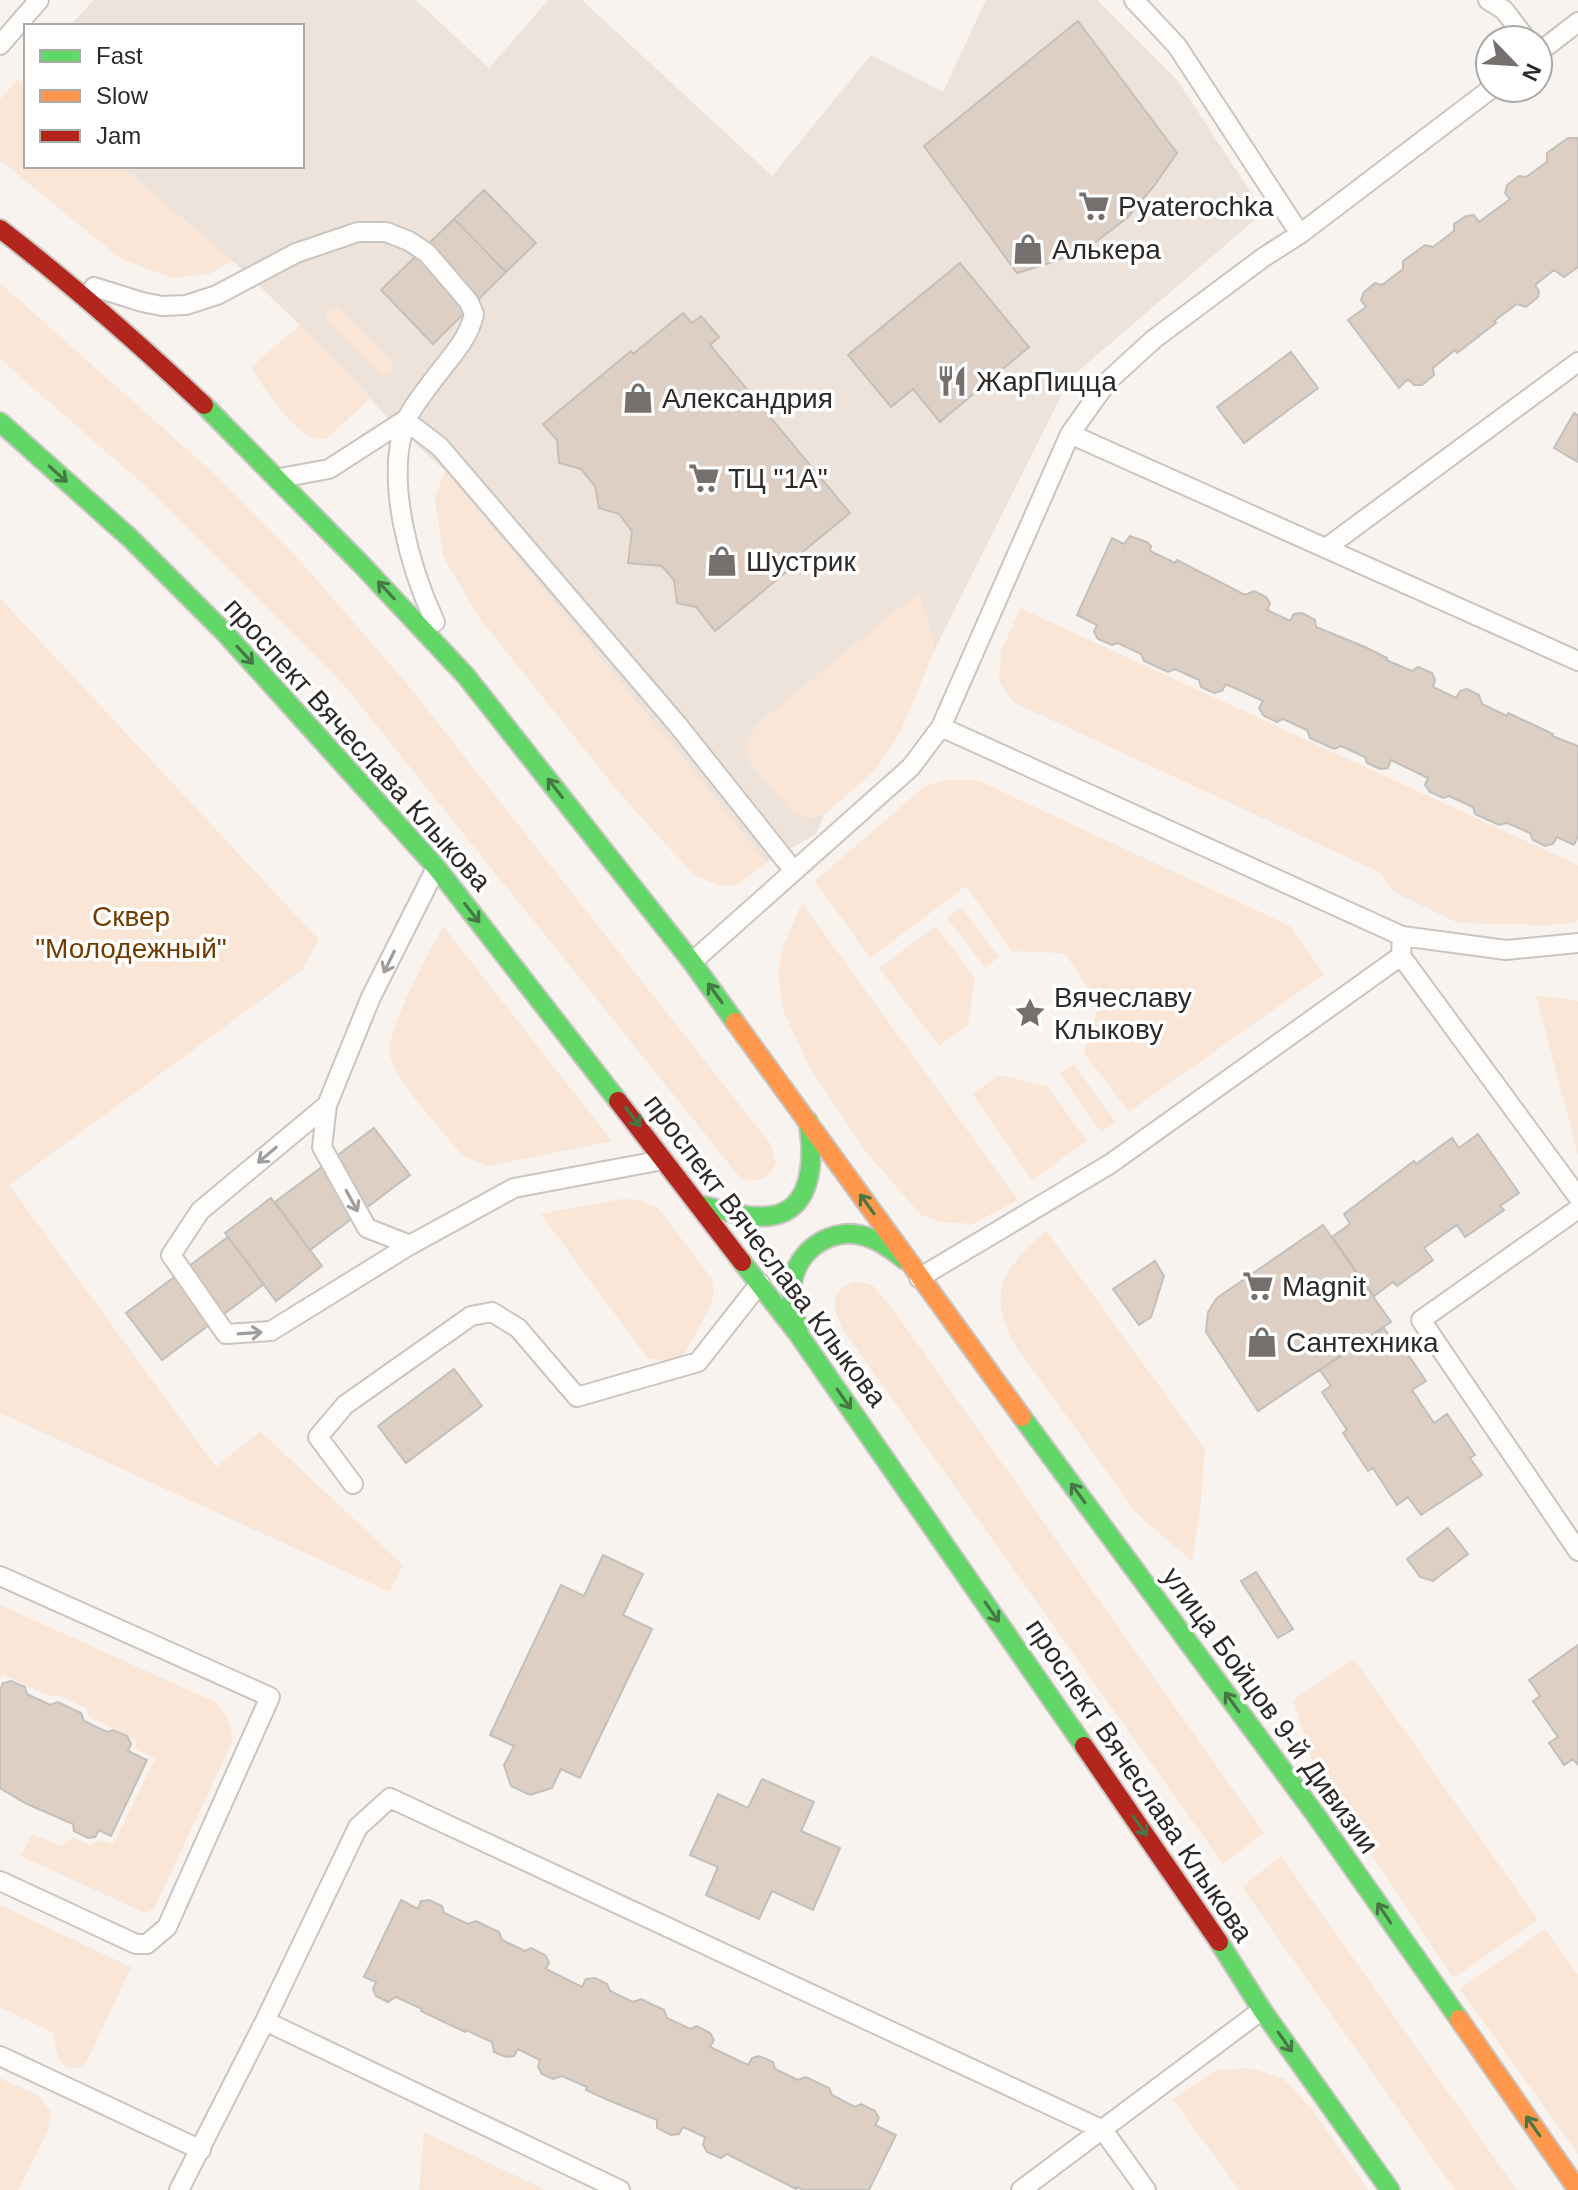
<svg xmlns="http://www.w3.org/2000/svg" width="1578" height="2190" font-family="Helvetica,sans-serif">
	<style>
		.built { fill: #eee3db }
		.green { fill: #f9e6d6 }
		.building { fill: #ddcfc4; stroke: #c3bfbb; stroke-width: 2 }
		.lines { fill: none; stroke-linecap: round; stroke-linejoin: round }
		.lane-casing { stroke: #c9c5c1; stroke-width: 22 }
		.fast-casing { stroke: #c9c5c1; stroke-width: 22 }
		.slow-casing { stroke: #c9c5c1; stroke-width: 22 }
		.jam-casing { stroke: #c9c5c1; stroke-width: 22 }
		.lane { stroke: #fefdfc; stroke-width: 18 }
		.fast { stroke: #63d668; stroke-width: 18 }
		.slow { stroke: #ff974d; stroke-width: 18 }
		.jam { stroke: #b3261e; stroke-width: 18 }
		.oneway { stroke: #467745 }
		.oneway2 { stroke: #a09e9d }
		.labels { text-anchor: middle; stroke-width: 7; stroke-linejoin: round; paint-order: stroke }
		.poi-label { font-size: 28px; fill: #2e2a28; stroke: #fff; text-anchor: start }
		.street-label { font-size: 28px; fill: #2e2a28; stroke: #fff }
		.park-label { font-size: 28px; fill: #713c00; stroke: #fff }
	</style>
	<rect width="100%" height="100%" fill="#f8f3ee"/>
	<path class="built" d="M 94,0 L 416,0 L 489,68 L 548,0 L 582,0 L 772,176 L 871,55 L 943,92 L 986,0 L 1097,0 L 1177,80 L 1264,212 L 1070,378 L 935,649 L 919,593 L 807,818 L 824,815 L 816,834 L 766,863 L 697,775 L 445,471 L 391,421 L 300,325 L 233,261 L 120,166 L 302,166 L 302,26 L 69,26 Z"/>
	<path class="green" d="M 17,80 L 26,87 L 26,166 L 120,166 L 233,261 L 209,274 L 172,278 L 121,259 L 0,160 L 0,99 Z
		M 0,283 L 211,471 L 303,564 L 407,684 L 772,1146 L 776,1163 C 769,1178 759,1183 742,1180 L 344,685 L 152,492 L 0,359 Z
		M 338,308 L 393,363 L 391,374 L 381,374 L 325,320 L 329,309 Z
		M 300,325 L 371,398 L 327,438 C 323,438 319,440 315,438 C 293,432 262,386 251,367 Z
		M 445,471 L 697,775 L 766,863 L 737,885 L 720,885 L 695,876 L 621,795 L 481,620 L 443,556 L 435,498 Z
		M 919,592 L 935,649 L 900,733 L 874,771 L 824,815 L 807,818 L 791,811 L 749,762 L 747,743 L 757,724 Z
		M 0,598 L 319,940 L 302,970 L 9,1185 L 216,1467 L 260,1431 L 403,1565 L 390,1592 L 0,1413 Z
		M 1020,608 L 1578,865 L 1578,920 L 1573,923 L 1543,925 L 1458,923 L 1394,892 L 1381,873 L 1013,702 L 999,682 L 1001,652 Z
		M 944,780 L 977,780 L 1290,926 L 1324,974 L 1129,1112 L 1084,1053 L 1099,1005 L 1065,953 L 1012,951 L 966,886 L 870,958 L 815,881 L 925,786 Z
		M 802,903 L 1018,1200 L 973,1224 L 941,1222 L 921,1215 L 866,1152 L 811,1070 L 783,1010 L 778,973 L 783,946 Z
		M 961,907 L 999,957 L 985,968 L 947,918 Z
		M 443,926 L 612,1141 L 487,1166 L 463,1156 C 444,1133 397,1083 390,1056 C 384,1032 430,952 443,926 Z
		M 936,926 L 975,978 L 968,1024 L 939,1046 L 879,968 Z
		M 1536,995 L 1578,1001 L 1578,1155 Z
		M 1074,1064 L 1115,1122 L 1101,1132 L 1060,1074 Z
		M 999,1075 L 1047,1086 L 1087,1141 L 1032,1180 L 973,1094 Z
		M 622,1199 L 640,1200 L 658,1208 L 712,1279 L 714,1294 L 710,1307 L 684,1355 L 672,1360 L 648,1359 L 541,1214 Z
		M 1046,1230 L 1205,1449 L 1200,1510 L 1192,1561 L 1138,1515 L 1013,1342 C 986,1285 1006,1270 1046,1230 Z
		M 857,1281 L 872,1285 L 892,1308 L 1264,1833 L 1223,1864 L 842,1328 C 832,1305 829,1290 857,1281 Z
		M 0,1605 L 215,1702 C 226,1714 233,1725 232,1742 L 154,1909 L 145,1913 L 21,1856 L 32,1834 L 61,1846 L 74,1837 L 89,1845 L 100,1840 L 113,1845 L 155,1759 L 135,1749 L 137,1741 L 90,1717 L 86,1708 L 58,1695 L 50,1696 L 4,1675 L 0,1679 Z
		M 1354,1659 L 1538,1920 L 1453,1978 L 1314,1767 L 1293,1700 Z
		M 1281,1856 L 1517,2190 L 1455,2190 L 1242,1887 Z
		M 0,1905 L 131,1967 L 87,2061 L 80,2068 L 68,2068 C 55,2057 56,2048 54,2033 L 0,2007 Z
		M 1545,1929 L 1578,1975 L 1578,2154 L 1460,1989 Z
		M 1249,2068 L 1283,2078 L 1314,2112 L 1368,2190 L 1239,2190 L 1173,2099 L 1217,2070 Z
		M 0,2078 L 39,2096 L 51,2112 L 48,2130 L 18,2190 L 0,2190 Z
		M 424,2132 L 546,2190 L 419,2190 Z"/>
	<path class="building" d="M 1078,21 L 1177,153 L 1154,186 L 1128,217 L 1093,244 L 1056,261 L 1017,273 L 924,146 Z
		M 1568,138 L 1578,138 L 1578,267 L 1564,277 L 1554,270 L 1535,285 L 1539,291 L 1538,297 L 1526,307 L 1517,304 L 1494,321 L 1496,323 L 1457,353 L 1455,350 L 1433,368 L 1434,375 L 1422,385 L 1414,385 L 1408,379 L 1399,388 L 1348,320 L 1366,307 L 1361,300 L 1364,292 L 1375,283 L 1382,285 L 1403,269 L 1403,261 L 1425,245 L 1433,247 L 1454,231 L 1454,224 L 1466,216 L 1474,215 L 1479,222 L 1510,199 L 1505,193 L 1507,185 L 1519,176 L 1526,177 L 1547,162 L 1547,153 Z
		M 484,190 L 536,243 L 506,272 L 454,219 Z
		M 454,219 L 506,272 L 433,344 L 381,290 Z
		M 960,263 L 1029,347 L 940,422 L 913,389 L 891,407 L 848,355 Z
		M 683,313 L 692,323 L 701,316 L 719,337 L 710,345 L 850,513 L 800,554 L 803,558 L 715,631 L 696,607 L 677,603 L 674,580 L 662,566 L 628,563 L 632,531 L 619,514 L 599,508 L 595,486 L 581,469 L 559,463 L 557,440 L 543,424 L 631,351 L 633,354 Z
		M 1291,352 L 1318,388 L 1244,443 L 1217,407 Z
		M 1574,413 L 1578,415 L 1578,462 L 1554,448 Z
		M 1130,536 L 1147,542 L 1151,546 L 1150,551 L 1175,563 L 1177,560 L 1245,595 L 1254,591 L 1266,597 L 1270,603 L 1267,610 L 1290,621 L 1294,614 L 1302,613 L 1315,620 L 1316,627 L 1365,647 L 1387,658 L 1386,660 L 1412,671 L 1418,667 L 1432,673 L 1435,680 L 1433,687 L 1456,698 L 1460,691 L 1467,689 L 1479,695 L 1482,704 L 1507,716 L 1508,713 L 1553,734 L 1552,736 L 1578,746 L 1578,836 L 1574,845 L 1557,837 L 1553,844 L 1545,846 L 1533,840 L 1530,833 L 1507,823 L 1499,825 L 1475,814 L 1473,807 L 1449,796 L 1443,798 L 1430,792 L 1425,785 L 1428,778 L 1391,760 L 1388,768 L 1380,769 L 1367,763 L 1365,757 L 1341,746 L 1334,749 L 1310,738 L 1307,730 L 1283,719 L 1277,722 L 1264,716 L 1259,708 L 1263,701 L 1226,684 L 1222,691 L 1214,693 L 1201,687 L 1199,680 L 1175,669 L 1168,672 L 1144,661 L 1141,654 L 1118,643 L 1112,645 L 1098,639 L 1094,632 L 1097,625 L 1077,615 L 1112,538 L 1124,544 Z
		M 374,1128 L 410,1175 L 310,1250 L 275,1202 Z
		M 1478,1134 L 1519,1193 L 1500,1206 L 1504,1210 L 1465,1237 L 1457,1225 L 1424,1248 L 1433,1260 L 1397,1286 L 1393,1282 L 1374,1296 L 1332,1237 L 1350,1224 L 1344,1214 L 1414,1161 L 1416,1164 L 1452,1138 L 1459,1148 Z
		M 271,1198 L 322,1266 L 276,1301 L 225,1233 Z
		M 1323,1225 L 1391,1322 L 1258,1411 L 1206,1332 L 1208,1312 L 1217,1298 Z
		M 228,1237 L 264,1284 L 162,1360 L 126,1313 Z
		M 1155,1261 L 1164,1276 L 1151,1317 L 1139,1325 L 1113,1289 Z
		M 1384,1328 L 1395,1346 L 1400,1343 L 1426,1381 L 1412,1390 L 1434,1423 L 1447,1414 L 1475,1455 L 1470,1458 L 1482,1475 L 1421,1515 L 1408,1497 L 1397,1505 L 1373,1468 L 1368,1471 L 1343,1433 L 1347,1430 L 1322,1392 L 1331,1386 L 1320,1370 Z
		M 454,1369 L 482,1406 L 406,1463 L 378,1426 Z
		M 1448,1528 L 1468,1554 L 1433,1581 L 1420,1577 L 1407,1559 Z
		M 603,1555 L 643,1574 L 623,1615 L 652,1629 L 580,1778 L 561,1769 L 552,1788 L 530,1795 L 511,1786 L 504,1765 L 514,1746 L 490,1735 L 561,1585 L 584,1596 Z
		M 1256,1572 L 1293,1629 L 1278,1638 L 1241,1581 Z
		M 1578,1645 L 1578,1765 L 1573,1759 L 1564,1765 L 1549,1743 L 1558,1737 L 1533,1701 L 1540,1696 L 1529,1680 Z
		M 11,1681 L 25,1687 L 27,1694 L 50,1705 L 58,1702 L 81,1713 L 84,1721 L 107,1732 L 113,1730 L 127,1736 L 131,1744 L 128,1751 L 147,1760 L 111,1836 L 99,1830 L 95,1837 L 88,1838 L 74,1831 L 73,1824 L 25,1803 L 0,1788 L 0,1690 L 3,1683 Z
		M 762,1779 L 814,1802 L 801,1831 L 840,1848 L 813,1910 L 772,1891 L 759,1919 L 706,1895 L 718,1867 L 690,1855 L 718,1794 L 748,1808 Z
		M 401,1900 L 418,1909 L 421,1901 L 429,1900 L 442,1906 L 444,1913 L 468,1924 L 476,1921 L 499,1932 L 502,1940 L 525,1951 L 531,1948 L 545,1955 L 549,1962 L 546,1969 L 582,1987 L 586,1979 L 595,1978 L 607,1984 L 610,1991 L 633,2002 L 641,1999 L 664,2010 L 667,2018 L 690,2029 L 697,2026 L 710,2033 L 714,2040 L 710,2047 L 748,2065 L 752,2058 L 759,2056 L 773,2062 L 775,2069 L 798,2080 L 806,2077 L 829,2088 L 832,2095 L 855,2107 L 861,2104 L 875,2111 L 879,2118 L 875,2125 L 896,2135 L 869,2190 L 804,2190 L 796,2187 L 796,2189 L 727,2154 L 721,2158 L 707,2152 L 703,2145 L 705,2137 L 683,2127 L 679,2134 L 671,2135 L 657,2128 L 657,2120 L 608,2100 L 586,2090 L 587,2087 L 562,2076 L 553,2079 L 542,2074 L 538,2067 L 540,2060 L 518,2049 L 514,2056 L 506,2057 L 494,2052 L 492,2042 L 466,2030 L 465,2032 L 421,2011 L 422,2009 L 396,1997 L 388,2002 L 376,1996 L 373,1989 L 376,1982 L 364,1977 Z"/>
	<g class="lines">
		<defs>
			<path id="lane" d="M 1134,0 L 1177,46 L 1300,234
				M 1488,0 L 1504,10 L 1527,40
				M 0,45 L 39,0
				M 1538,53 L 1578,22
				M 94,287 L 142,302 L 162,306 L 186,305 L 217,295 L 296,253 L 358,232 L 386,232 L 409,241 L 427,253 L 469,302 L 474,314 C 469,341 443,365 428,387 C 420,398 409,411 405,424 C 385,482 410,568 435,622
				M 1070,434 L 1578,661
				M 280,478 L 329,469 L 405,420 L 440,447 L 677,724 L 794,871
				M 1326,548 L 1578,362
				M 941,727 L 1402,936 L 1506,950 L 1578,943
				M 435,870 L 371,997 L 327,1105 L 322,1147 L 367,1228 L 410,1245 L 514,1188 L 663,1160
				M 1401,956 L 1578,1197
				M 692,962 L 911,767 L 941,727 L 1070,434 L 1107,382 L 1154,339 L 1264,257 L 1300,234 L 1492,88
				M 327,1105 L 200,1211 L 171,1255 L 226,1334 L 271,1331 L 410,1245
				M 1578,1209 L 1421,1320 L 1578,1551
				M 919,1278 L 1110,1164 L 1401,956 L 1402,936
				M 353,1484 L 318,1437 L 345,1405 L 471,1316 L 492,1312 L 518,1328 L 577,1397 L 698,1362 L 760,1283
				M 0,1576 L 270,1697 L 167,1927 L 147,1944 L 136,1944 L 0,1881
				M 265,2021 L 620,2190
				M 0,2056 L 201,2150
				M 179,2190 L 265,2021 L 358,1827 L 390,1798 L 1103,2130 L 1146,2190
				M 1021,2190 L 1262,2010"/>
			<path id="fast" d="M 204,405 L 362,565 L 466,676 L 692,962 L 735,1022
				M 0,422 L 130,538 L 225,633 L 436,867 L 618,1101
				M 701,1205 C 723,1210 747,1219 770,1216 C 815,1211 814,1154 808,1121
				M 742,1262 L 799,1335 L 1084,1746
				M 799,1335 C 796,1319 790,1302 792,1285 C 796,1249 834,1225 867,1237 C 881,1241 893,1251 905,1260
				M 1022,1417 L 1315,1814 L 1459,2019
				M 1219,1942 L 1262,2010 L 1390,2190"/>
			<path id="slow" d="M 735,1022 L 1022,1417
				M 1459,2019 L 1578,2190"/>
			<path id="jam" d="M 0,229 C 72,284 138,343 204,405
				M 618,1101 L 742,1262
				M 1084,1746 L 1219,1942"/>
		</defs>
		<use href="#lane" class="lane-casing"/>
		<use href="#fast" class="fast-casing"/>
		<use href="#slow" class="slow-casing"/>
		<use href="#jam" class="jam-casing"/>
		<use href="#lane" class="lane"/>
		<use href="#fast" class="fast"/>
		<use href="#slow" class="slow"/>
		<use href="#jam" class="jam"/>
	</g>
	<defs><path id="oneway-shaft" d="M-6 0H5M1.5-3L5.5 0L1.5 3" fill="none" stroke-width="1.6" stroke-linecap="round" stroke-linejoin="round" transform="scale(2)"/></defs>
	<g class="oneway">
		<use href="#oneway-shaft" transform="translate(58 474) rotate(42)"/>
		<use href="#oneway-shaft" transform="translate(386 590) rotate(-133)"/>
		<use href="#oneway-shaft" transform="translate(245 655) rotate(48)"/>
		<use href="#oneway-shaft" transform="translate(555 788) rotate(-128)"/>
		<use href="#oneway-shaft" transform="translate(472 913) rotate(52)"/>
		<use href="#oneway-shaft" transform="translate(715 993) rotate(-126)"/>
		<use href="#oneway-shaft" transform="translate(633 1117) rotate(52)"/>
		<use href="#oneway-shaft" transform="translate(867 1204) rotate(-126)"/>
		<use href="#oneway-shaft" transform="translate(844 1399) rotate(55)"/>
		<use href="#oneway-shaft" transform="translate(1078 1493) rotate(-126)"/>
		<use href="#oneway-shaft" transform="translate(992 1612) rotate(55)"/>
		<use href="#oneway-shaft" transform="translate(1232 1702) rotate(-126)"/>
		<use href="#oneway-shaft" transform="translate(1140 1826) rotate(55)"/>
		<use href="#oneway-shaft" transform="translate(1384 1913) rotate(-124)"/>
		<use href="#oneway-shaft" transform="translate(1285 2042) rotate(55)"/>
		<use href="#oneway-shaft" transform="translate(1533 2126) rotate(-125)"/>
	</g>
	<g class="oneway2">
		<use href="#oneway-shaft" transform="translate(389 962) rotate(116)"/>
		<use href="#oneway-shaft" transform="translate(267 1155) rotate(140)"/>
		<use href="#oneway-shaft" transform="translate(352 1201) rotate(61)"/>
		<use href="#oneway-shaft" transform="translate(250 1333) rotate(-4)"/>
	</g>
	<defs>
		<symbol id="supermarket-bare" viewBox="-9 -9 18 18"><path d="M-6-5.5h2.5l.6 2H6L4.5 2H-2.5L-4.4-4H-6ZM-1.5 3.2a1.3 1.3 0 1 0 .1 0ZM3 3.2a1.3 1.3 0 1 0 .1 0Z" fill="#75706d" stroke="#fff" stroke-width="2.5" paint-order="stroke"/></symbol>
		<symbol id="shop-bare" viewBox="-9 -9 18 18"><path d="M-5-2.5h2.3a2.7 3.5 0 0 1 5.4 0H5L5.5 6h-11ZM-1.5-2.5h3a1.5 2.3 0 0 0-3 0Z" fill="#75706d" stroke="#fff" stroke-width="2.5" paint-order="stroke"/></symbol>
		<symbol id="restaurant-bare" viewBox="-9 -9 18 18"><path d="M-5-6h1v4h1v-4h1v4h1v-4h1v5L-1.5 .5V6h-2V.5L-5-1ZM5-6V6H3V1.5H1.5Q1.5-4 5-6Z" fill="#75706d" stroke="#fff" stroke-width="2.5" paint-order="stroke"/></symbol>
		<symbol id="sight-bare" viewBox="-9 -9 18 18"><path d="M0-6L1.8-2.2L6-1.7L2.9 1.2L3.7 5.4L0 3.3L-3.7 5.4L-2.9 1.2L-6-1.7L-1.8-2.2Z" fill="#75706d" stroke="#fff" stroke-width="2.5" paint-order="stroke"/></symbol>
	</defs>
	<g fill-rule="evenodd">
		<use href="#supermarket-bare" x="1072" y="184" width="44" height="44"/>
		<use href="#shop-bare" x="1006" y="227" width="44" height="44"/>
		<use href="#restaurant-bare" x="930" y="359" width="44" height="44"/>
		<use href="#shop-bare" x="616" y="376" width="44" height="44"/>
		<use href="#supermarket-bare" x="682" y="456" width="44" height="44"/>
		<use href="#shop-bare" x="700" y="539" width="44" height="44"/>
		<use href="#sight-bare" x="1008" y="991" width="44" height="44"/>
		<use href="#supermarket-bare" x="1236" y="1264" width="44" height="44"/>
		<use href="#shop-bare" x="1240" y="1320" width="44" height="44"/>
	</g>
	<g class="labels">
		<g class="poi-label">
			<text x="1118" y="216">Pyaterochka</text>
			<text x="1052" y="259">Алькера</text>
			<text x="976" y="391">ЖарПицца</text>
			<text x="662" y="408">Александрия</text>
			<text x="728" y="488">ТЦ "1А"</text>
			<text x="746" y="571">Шустрик</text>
			<text x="1054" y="1007">Вячеславу<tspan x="1054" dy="32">Клыкову</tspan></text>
			<text x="1282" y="1296">Magnit</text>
			<text x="1286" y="1352">Сантехника</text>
		</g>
		<g class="street-label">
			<text transform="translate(358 744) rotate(48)" y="10">проспект Вячеслава Клыкова</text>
			<text transform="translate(766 1250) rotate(53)" y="10">проспект Вячеслава Клыкова</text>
			<text transform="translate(1271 1710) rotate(54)" y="10">улица Бойцов 9-й Дивизии</text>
			<text transform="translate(1140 1780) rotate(56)" y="10">проспект Вячеслава Клыкова</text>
		</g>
		<g class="park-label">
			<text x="131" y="926">Сквер<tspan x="131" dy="32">"Молодежный"</tspan></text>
		</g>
	</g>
	<rect x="24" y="24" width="280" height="144" fill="#ffffff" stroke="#abaaa9" stroke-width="2"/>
	<rect x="40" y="50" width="40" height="12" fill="#63d668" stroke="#abaaa9" stroke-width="2"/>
	<text x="96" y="64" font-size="24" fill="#2e2a28">Fast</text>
	<rect x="40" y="90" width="40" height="12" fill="#ff974d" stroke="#abaaa9" stroke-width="2"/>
	<text x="96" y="104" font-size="24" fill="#2e2a28">Slow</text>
	<rect x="40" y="130" width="40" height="12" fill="#b3261e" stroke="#abaaa9" stroke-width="2"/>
	<text x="96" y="144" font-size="24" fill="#2e2a28">Jam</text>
	<g transform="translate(1514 64) rotate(115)"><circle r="38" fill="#ffffff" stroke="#abaaa9" stroke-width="2"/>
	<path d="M0-6L14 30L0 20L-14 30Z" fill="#75706d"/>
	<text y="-12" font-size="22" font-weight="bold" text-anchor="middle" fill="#2e2a28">N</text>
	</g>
</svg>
